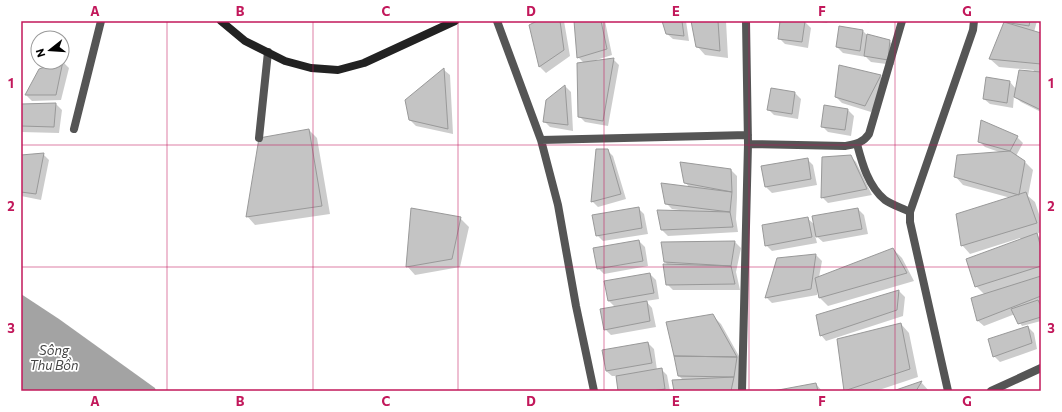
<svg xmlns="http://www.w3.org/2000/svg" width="1062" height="412" font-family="Commissioner,sans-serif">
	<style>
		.water { fill: #a3a3a3 }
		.shadow { fill: #0003 }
		.building { fill: #c4c4c4; stroke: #999 }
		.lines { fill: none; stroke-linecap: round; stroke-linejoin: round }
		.street { stroke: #555; stroke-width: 8 }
		.secondary { stroke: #222; stroke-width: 8 }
		.grid { fill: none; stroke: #c2185b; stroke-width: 1; stroke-opacity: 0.55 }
		.labels { text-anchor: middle; stroke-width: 3.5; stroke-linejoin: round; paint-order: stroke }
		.water-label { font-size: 13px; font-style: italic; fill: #444; stroke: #fff }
		.neatline { fill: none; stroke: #c2185b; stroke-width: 1.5 }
		.grid-label { font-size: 13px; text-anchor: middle; font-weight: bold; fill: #c2185b }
	</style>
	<rect width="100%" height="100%" fill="#fff"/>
	<path class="water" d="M 21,294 L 59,319 L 155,388 L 156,391 L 21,391 Z"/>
	<path class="shadow" d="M 539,21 L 564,21 L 570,56 L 546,73 L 540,67 L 530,26 Z
		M 575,21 L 605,21 L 612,55 L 593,61 L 593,62 L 613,59 L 619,65 L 608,126 L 585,122 L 579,116 L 584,63 L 578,57 Z
		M 663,21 L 686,21 L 689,41 L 673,39 L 666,33 Z
		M 692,21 L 726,21 L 728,58 L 705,55 L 697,46 Z
		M 781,21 L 804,21 L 811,28 L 808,48 L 785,44 L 779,38 Z
		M 811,21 L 828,21 L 827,23 Z
		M 860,21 L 870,21 L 869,23 Z
		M 1005,21 L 1041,21 L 1041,25 L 1037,21 L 1034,32 L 1041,34 L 1041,112 L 1021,102 L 1014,96 L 1013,108 L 990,104 L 984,99 L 1010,82 L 1016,89 L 1033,72 L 1034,70 L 999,67 L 990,59 Z
		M 863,31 L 868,36 L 889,41 L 895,47 L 894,65 L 871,62 L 866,57 L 843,53 L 837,47 Z
		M 63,62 L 69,68 L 61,100 L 32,101 L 26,95 L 40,70 Z
		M 840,66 L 880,76 L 886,82 L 871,112 L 842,103 L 836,97 Z
		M 444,70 L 450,75 L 453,134 L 416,126 L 410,120 L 406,100 Z
		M 565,86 L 571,92 L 573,131 L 550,127 L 544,121 Z
		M 795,93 L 801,99 L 798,119 L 774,115 L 768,109 Z
		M 56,104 L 62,110 L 59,133 L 21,132 L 21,105 Z
		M 848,110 L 854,116 L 851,136 L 828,132 L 822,126 Z
		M 309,130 L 317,138 L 330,214 L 255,225 L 247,216 Z
		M 1017,137 L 1023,143 L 1016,156 L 1025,162 L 1033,170 L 1028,196 L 1035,202 L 1041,220 L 1041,232 L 1036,234 L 1041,239 L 1041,321 L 1022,326 L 1015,314 L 984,326 L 978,321 L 972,299 L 985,295 L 976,286 L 1021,240 L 1020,238 L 970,254 L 962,245 L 1011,198 L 963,185 L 955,176 L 1002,153 L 985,147 L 979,141 Z
		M 607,150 L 613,156 L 626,199 L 598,207 L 592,201 Z
		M 43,154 L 49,160 L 41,200 L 21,196 L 21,156 Z
		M 850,156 L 856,162 L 872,195 L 828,203 L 822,197 Z
		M 807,159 L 813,165 L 817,185 L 772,193 L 766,187 Z
		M 731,170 L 737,176 L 737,198 L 736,219 L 738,232 L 668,236 L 662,230 L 679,212 L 679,210 L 672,209 L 666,203 L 690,188 L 685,182 Z
		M 638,208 L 644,214 L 648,234 L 603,241 L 597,235 Z
		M 858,209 L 864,215 L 868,234 L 823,242 L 815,235 L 817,243 L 772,251 L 766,245 L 807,218 L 815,225 Z
		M 460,218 L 469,227 L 460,267 L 415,275 L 407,266 Z
		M 639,241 L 645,247 L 648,266 L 604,274 L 598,268 Z
		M 735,242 L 741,248 L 736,272 L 740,290 L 673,290 L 667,284 L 668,265 L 665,262 Z
		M 893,249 L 902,258 L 914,281 L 828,306 L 820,298 L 818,289 L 817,295 L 772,303 L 766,297 L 816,255 L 822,261 L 819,277 Z
		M 650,274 L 656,280 L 659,299 L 646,301 L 652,308 L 656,327 L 611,335 L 605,329 L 616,308 L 609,301 L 605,282 Z
		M 899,291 L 905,297 L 903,316 L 826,341 L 821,335 L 818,316 Z
		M 712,315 L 721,324 L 744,365 L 738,391 L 675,391 L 683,380 L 679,376 Z
		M 901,324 L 909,333 L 918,377 L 876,391 L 846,391 L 845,390 Z
		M 1028,327 L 1034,333 L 1037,349 L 1000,362 L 994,356 Z
		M 648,343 L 654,349 L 657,370 L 661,369 L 667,375 L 670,391 L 619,391 L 616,376 L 612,376 L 606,371 Z
		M 921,382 L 929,391 L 896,391 Z
		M 816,384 L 822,391 L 778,391 Z"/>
	<path class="building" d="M 537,21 L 560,21 L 564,50 L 539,67 L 529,25 Z
		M 574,21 L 601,21 L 607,49 L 577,58 Z
		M 662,21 L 682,21 L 684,36 L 666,34 Z
		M 691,21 L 718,21 L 720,51 L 696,47 Z
		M 780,21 L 805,21 L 802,42 L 778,39 Z
		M 1004,21 L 1030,21 L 1029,26 L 1004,22 Z
		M 1004,22 L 1041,33 L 1041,64 L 989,59 Z
		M 839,26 L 863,30 L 860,51 L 836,47 Z
		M 867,34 L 890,40 L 888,60 L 864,56 Z
		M 614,58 L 603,121 L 578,117 L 577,63 Z
		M 63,61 L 56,95 L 25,95 L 39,69 Z
		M 839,65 L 881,75 L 865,106 L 835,97 Z
		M 444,68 L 448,129 L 409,120 L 405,100 Z
		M 1019,70 L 1041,72 L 1041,110 L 1014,97 Z
		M 986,77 L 1010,81 L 1007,103 L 983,99 Z
		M 565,85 L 568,125 L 543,122 L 546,100 Z
		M 771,88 L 795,92 L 792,114 L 767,110 Z
		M 56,103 L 54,127 L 21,126 L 21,104 Z
		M 824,105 L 848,109 L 845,130 L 821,127 Z
		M 981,120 L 1018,136 L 1010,151 L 978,142 Z
		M 309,129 L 322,206 L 246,217 L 259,138 Z
		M 596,149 L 608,149 L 621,194 L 591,202 Z
		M 1010,151 L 1025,161 L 1019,195 L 954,177 L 957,155 Z
		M 44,153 L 36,194 L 21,192 L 21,155 Z
		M 851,155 L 867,189 L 821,198 L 822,157 Z
		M 808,158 L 811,179 L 765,187 L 761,166 Z
		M 680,162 L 731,169 L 732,192 L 684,183 Z
		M 661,183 L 732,192 L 730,212 L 665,204 Z
		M 1026,192 L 1037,223 L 961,246 L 956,214 Z
		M 639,207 L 642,228 L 596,236 L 592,215 Z
		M 411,208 L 461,217 L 452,259 L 406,267 Z
		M 858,208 L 862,229 L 816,237 L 812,216 Z
		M 657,210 L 730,212 L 733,227 L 661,230 Z
		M 808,217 L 812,237 L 765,246 L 762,225 Z
		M 1037,233 L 1041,248 L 1041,266 L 975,287 L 966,259 Z
		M 639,240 L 643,261 L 597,269 L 593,248 Z
		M 735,241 L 731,266 L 664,262 L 661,242 Z
		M 893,248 L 907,273 L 819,298 L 815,278 Z
		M 816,254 L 811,289 L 765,298 L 777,258 Z
		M 663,264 L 731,266 L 735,284 L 666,285 Z
		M 650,273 L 654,293 L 608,301 L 604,281 Z
		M 1041,276 L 1041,296 L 977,321 L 971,298 Z
		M 899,290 L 897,310 L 820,336 L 816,315 Z
		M 1038,300 L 1041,306 L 1041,317 L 1018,324 L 1011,309 Z
		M 647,301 L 650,321 L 604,330 L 600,309 Z
		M 713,314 L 737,357 L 674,356 L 666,322 Z
		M 901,323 L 910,369 L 844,391 L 837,339 Z
		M 1028,326 L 1032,343 L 993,357 L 988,339 Z
		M 648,342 L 652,363 L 606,371 L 602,350 Z
		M 674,356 L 737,357 L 734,377 L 678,376 Z
		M 662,368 L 665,389 L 652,391 L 618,391 L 616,376 Z
		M 734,377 L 731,391 L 674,391 L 672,380 Z
		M 922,381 L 916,391 L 893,391 Z
		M 816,383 L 818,391 L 773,391 Z"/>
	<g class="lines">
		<path class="street" d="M 497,21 L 541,140 L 558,205 L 576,306 L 594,391
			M 74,129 L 101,21
			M 259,138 L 268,52
			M 541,140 L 748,135
			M 748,144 L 845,146 C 855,144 863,143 869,134 L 902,21
			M 857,144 C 862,163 868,186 885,200 C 892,205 902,208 910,212
			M 742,391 L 748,144 L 746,21
			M 948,391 L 910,222 L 910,212 L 973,30 L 974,21
			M 991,391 L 1041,368"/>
		<path class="secondary" d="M 221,21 L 245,41 L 285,61 L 311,68 L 338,70 L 364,63 L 455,21"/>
	</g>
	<path class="grid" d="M 167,21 L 167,391M 313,21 L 313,391M 458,21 L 458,391M 604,21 L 604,391M 749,21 L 749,391M 895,21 L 895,391M 21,145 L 1041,145M 21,267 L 1041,267"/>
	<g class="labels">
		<g class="water-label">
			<text x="54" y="355">Sông<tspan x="54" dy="15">Thu Bồn</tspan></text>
		</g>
	</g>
	<rect width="1062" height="412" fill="none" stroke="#ffffff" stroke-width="44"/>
	<g transform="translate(50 50) rotate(253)"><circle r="19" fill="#ffffff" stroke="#999999"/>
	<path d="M0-3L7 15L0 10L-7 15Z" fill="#000000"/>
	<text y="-6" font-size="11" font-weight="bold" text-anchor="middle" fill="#000000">N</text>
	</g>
	<rect x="22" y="22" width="1018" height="368" class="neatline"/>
	<g class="grid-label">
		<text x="95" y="16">A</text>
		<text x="240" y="16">B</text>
		<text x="386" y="16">C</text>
		<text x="531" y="16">D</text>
		<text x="676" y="16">E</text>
		<text x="822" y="16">F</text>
		<text x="967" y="16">G</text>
		<text x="11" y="88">1</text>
		<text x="1051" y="88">1</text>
		<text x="11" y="211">2</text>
		<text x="1051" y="211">2</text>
		<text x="11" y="333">3</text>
		<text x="1051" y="333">3</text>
		<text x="95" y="406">A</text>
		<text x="240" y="406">B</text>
		<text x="386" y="406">C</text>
		<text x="531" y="406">D</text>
		<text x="676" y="406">E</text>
		<text x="822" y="406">F</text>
		<text x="967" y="406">G</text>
	</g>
</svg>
